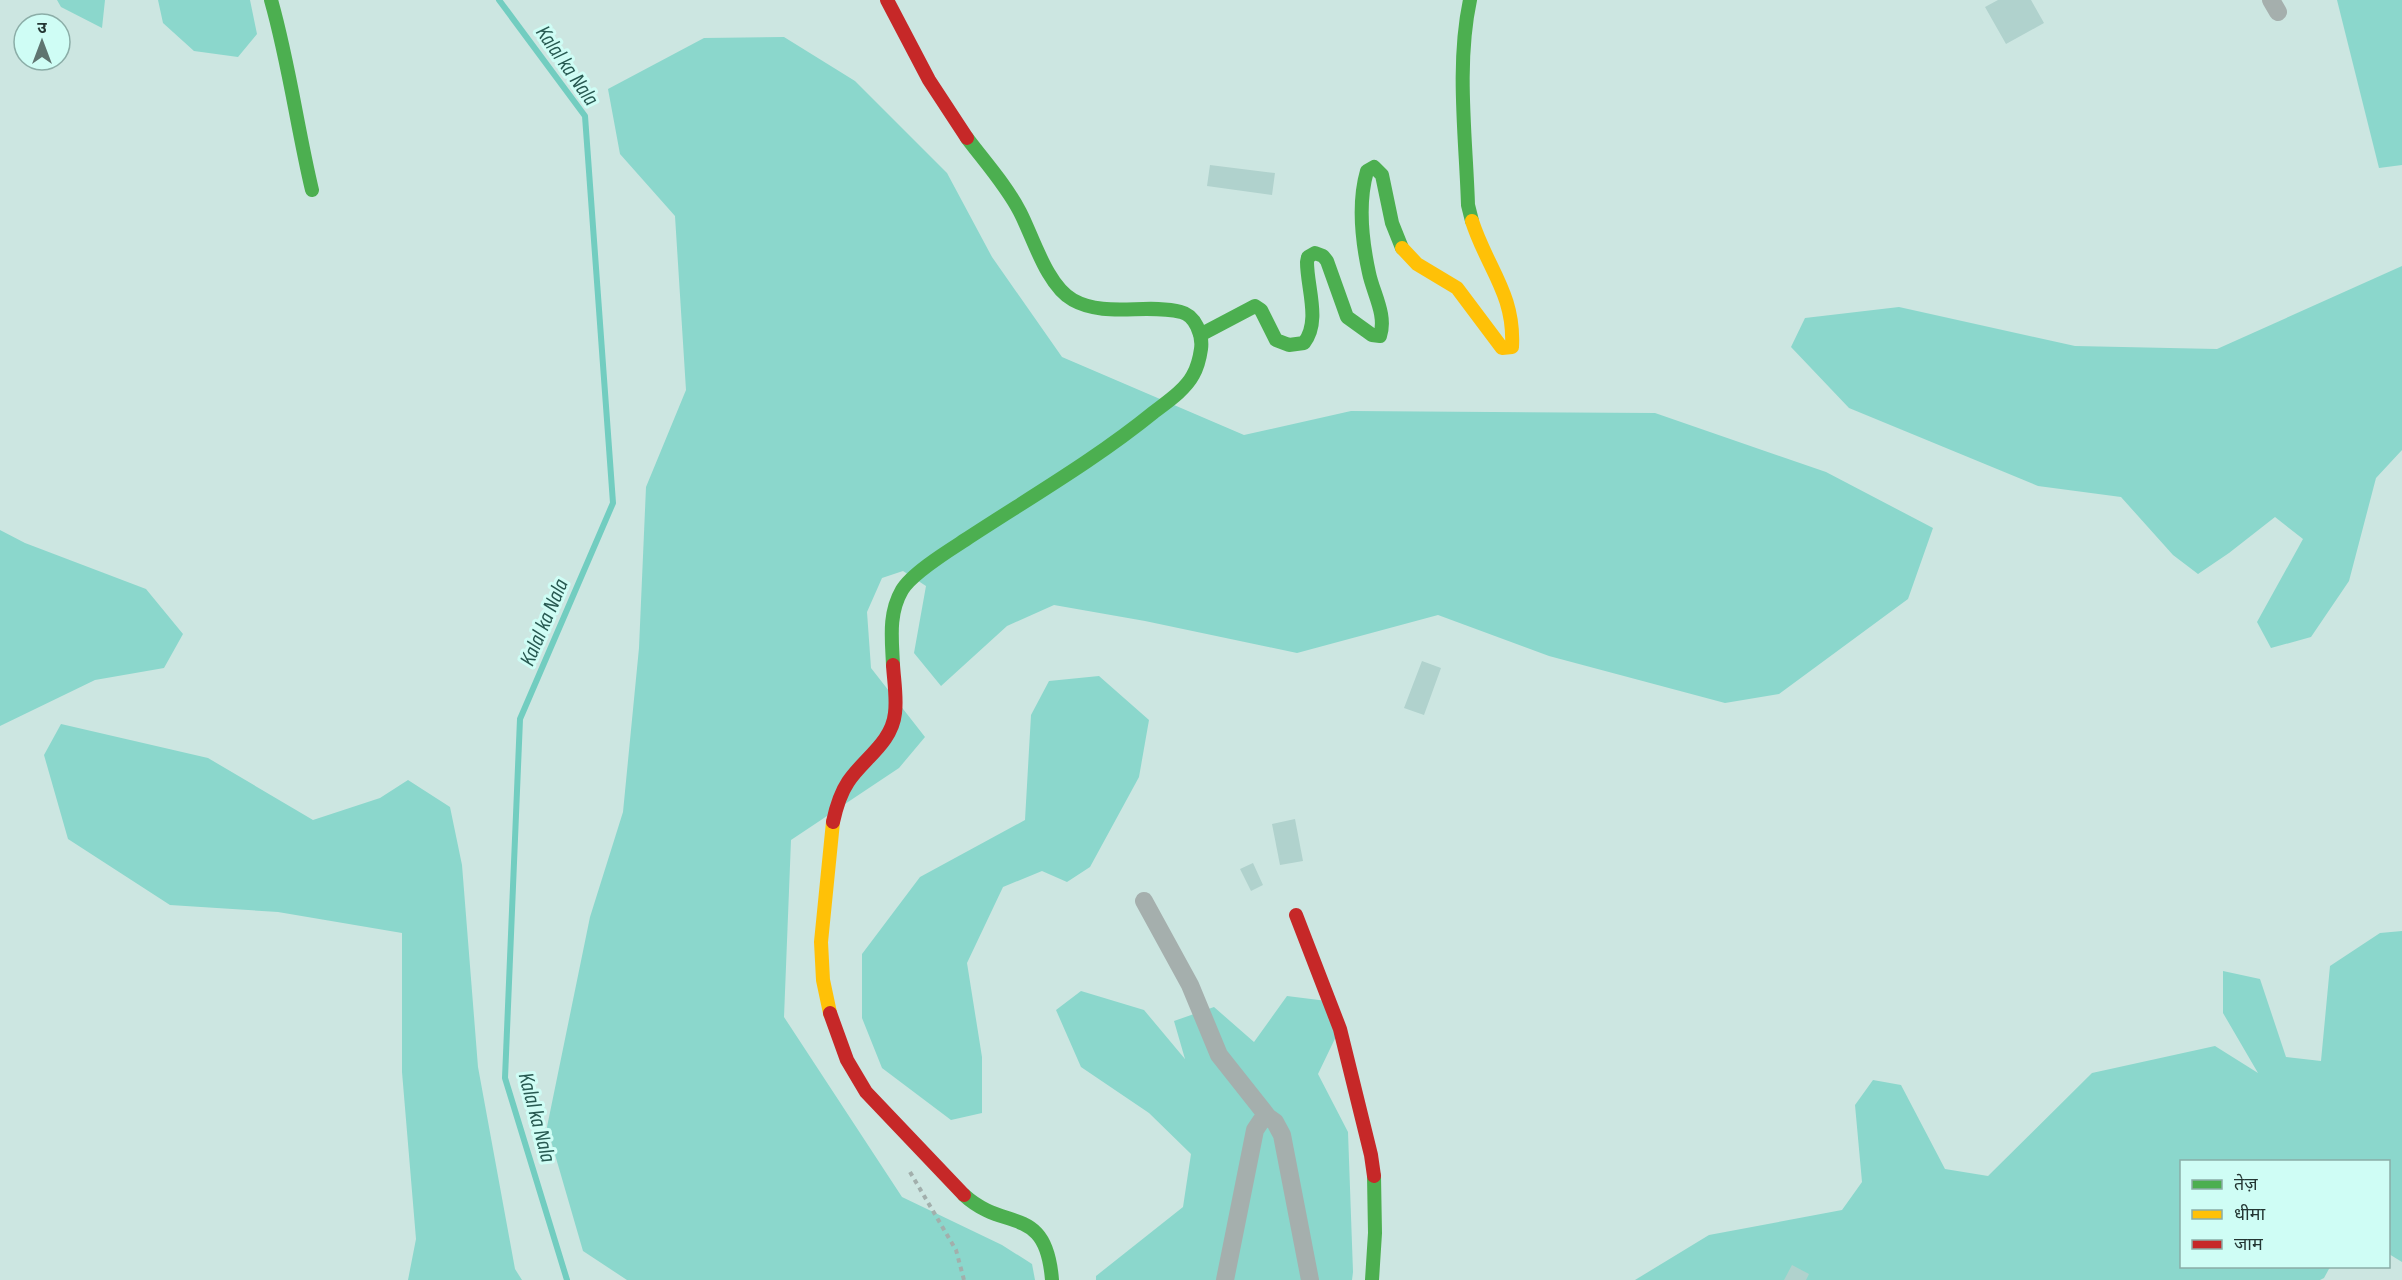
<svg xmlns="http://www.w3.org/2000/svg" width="2402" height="1280" font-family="'Sofia Sans Condensed','Noto Sans Devanagari',sans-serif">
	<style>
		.forest { fill: #8bd7cc }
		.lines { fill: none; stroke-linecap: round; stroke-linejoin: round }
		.stream { stroke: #72cdc0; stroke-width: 6 }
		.building { fill: #b0d2cd }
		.path { stroke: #a2afac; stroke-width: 4; stroke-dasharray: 4.5 4.5; stroke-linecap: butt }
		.street { stroke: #a5afad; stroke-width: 18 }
		.fast { stroke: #4caf50; stroke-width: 14 }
		.slow { stroke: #ffc107; stroke-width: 14 }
		.jam { stroke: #c62828; stroke-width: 14 }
		.labels { text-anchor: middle; stroke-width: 6; stroke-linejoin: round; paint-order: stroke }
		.water-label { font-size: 22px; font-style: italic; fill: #275951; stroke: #cffdf5 }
	</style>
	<rect width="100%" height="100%" fill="#cce6e1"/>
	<path class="forest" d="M 57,0 L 105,0 L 102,28 L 61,7 Z
		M 158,0 L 250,0 L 257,34 L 238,57 L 194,51 L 163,23 Z
		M 2337,0 L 2402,0 L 2402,165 L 2379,168 Z
		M 784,37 L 855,81 L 947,173 L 992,257 L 1062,357 L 1244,435 L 1351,411 L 1655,413 L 1826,472 L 1933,528 L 1908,599 L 1779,694 L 1725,703 L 1549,656 L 1438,615 L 1297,653 L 1145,621 L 1054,605 L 1007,626 L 941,686 L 914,653 L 926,586 L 903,571 L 882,578 L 867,612 L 871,668 L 925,737 L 899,768 L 791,840 L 784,1017 L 902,1197 L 1002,1245 L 1032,1264 L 1035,1280 L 627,1280 L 583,1251 L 547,1127 L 590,917 L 623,812 L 639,648 L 646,487 L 686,390 L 675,216 L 620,154 L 608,89 L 704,38 Z
		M 2402,266 L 2402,450 L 2376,478 L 2349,581 L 2311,637 L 2271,648 L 2257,622 L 2303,539 L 2275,517 L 2229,553 L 2198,574 L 2173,555 L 2121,497 L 2038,486 L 1849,408 L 1791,347 L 1805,318 L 1899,307 L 2075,346 L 2217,349 Z
		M 0,530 L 25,543 L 146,589 L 183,634 L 164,668 L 95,680 L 0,726 Z
		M 1099,676 L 1149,720 L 1139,777 L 1090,867 L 1067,882 L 1042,871 L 1003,887 L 967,963 L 982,1057 L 982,1113 L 951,1120 L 882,1068 L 862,1018 L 862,954 L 920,877 L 1025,820 L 1031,715 L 1049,681 Z
		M 61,724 L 208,758 L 313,820 L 380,798 L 408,780 L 450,807 L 462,865 L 478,1067 L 515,1269 L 522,1280 L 408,1280 L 416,1239 L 402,1072 L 402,933 L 278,912 L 170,905 L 68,839 L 44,755 Z
		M 2402,931 L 2402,1262 L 2389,1254 L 2388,1162 L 2182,1162 L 2182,1266 L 2330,1267 L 2324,1278 L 2320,1280 L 1635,1280 L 1709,1235 L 1842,1210 L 1862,1182 L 1855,1105 L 1873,1080 L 1901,1085 L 1945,1169 L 1988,1176 L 2092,1073 L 2215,1046 L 2258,1073 L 2223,1013 L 2223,971 L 2260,979 L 2286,1057 L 2321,1061 L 2330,966 L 2380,933 Z
		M 1081,991 L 1144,1010 L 1185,1059 L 1174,1021 L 1214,1007 L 1254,1042 L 1287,996 L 1327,1001 L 1342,1024 L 1318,1074 L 1348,1132 L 1353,1272 L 1352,1280 L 1096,1280 L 1096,1276 L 1183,1207 L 1191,1154 L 1149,1113 L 1081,1067 L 1056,1010 Z"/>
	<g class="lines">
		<path class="stream" d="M 499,0 L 585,116 L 613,503 L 520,719 L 505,1078 L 567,1280"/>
	</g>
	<path class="building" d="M 1998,0 L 2031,0 L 2044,23 L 2006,44 L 1985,7 Z
		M 1210,165 L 1275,173 L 1272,195 L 1207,186 Z
		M 1422,661 L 1441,668 L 1424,715 L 1404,708 Z
		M 1295,819 L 1303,861 L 1280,865 L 1272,824 Z
		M 1253,863 L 1263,885 L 1251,891 L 1240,869 Z
		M 1792,1265 L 1809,1274 L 1806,1280 L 1784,1280 Z"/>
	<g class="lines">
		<path class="path" d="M 910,1172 L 956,1250 L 964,1280"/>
		<path class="street" d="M 2271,0 L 2278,12
			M 1144,901 L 1190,985 L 1219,1055 L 1268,1117
			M 1225,1280 L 1255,1130 L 1261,1121 L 1268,1117 L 1275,1122 L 1282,1135 L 1310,1280"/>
		<path class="fast" d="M 271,0 C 289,63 297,127 312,190
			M 1470,0 C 1456,65 1466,139 1468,205 L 1472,221
			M 1200,335 L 1255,306 L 1261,310 L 1276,340 L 1289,345 L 1304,343 C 1321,321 1307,288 1307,262 L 1308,257 L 1315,253 L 1323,256 L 1327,261 L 1347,317 L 1372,335 L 1380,336 C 1387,315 1373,293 1369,273 C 1362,241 1358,202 1367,171 L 1374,167 L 1382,175 L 1392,223 L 1402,248
			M 893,665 C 892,640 888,614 902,590 C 912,573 948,551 965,540 C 1029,498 1095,460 1154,412 C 1167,402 1185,390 1193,375 C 1197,368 1200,356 1201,349 C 1203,335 1195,315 1181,312 C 1146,303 1105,318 1073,300 C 1047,286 1033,237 1020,212 C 1006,185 985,162 967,138
			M 964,1195 C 1005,1233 1046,1203 1052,1280
			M 1372,1280 L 1375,1233 L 1374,1176"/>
		<path class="slow" d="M 1402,248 L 1417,264 L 1457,288 L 1502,348 L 1512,347 C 1515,294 1487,268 1472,221
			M 830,1013 L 823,980 L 821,942 L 833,822"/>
		<path class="jam" d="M 887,0 L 929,80 L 967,138
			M 833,822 C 836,808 840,794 848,782 C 863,759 892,743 895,713 C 897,698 894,681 893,665
			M 1296,915 L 1340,1029 L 1371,1155 L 1374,1176
			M 830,1013 L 847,1060 L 866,1092 L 964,1195"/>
	</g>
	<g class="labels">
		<g class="water-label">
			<text transform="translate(568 65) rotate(55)" y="8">Kalal ka Nala</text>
			<text transform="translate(543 622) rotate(-67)" y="8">Kalal ka Nala</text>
			<text transform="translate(538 1117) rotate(75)" y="8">Kalal ka Nala</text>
		</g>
	</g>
	<rect x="2180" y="1160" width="210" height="108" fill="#cffdf5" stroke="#8bada7" stroke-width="1.5"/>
	<rect x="2192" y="1180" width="30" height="9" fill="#4caf50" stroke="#8bada7" stroke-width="1.5"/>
	<text x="2234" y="1190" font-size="18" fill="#243633">तेज़</text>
	<rect x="2192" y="1210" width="30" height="9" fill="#ffc107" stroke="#8bada7" stroke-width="1.5"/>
	<text x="2234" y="1220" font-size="18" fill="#243633">धीमा</text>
	<rect x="2192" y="1240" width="30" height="9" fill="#c62828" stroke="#8bada7" stroke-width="1.5"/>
	<text x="2234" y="1250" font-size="18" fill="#243633">जाम</text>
	<g transform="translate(42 42)"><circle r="28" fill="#cffdf5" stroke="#8bada7" stroke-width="1.5"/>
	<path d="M0-4.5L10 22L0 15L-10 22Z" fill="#5f7470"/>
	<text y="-9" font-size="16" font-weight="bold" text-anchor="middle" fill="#243633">उ</text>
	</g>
</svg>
